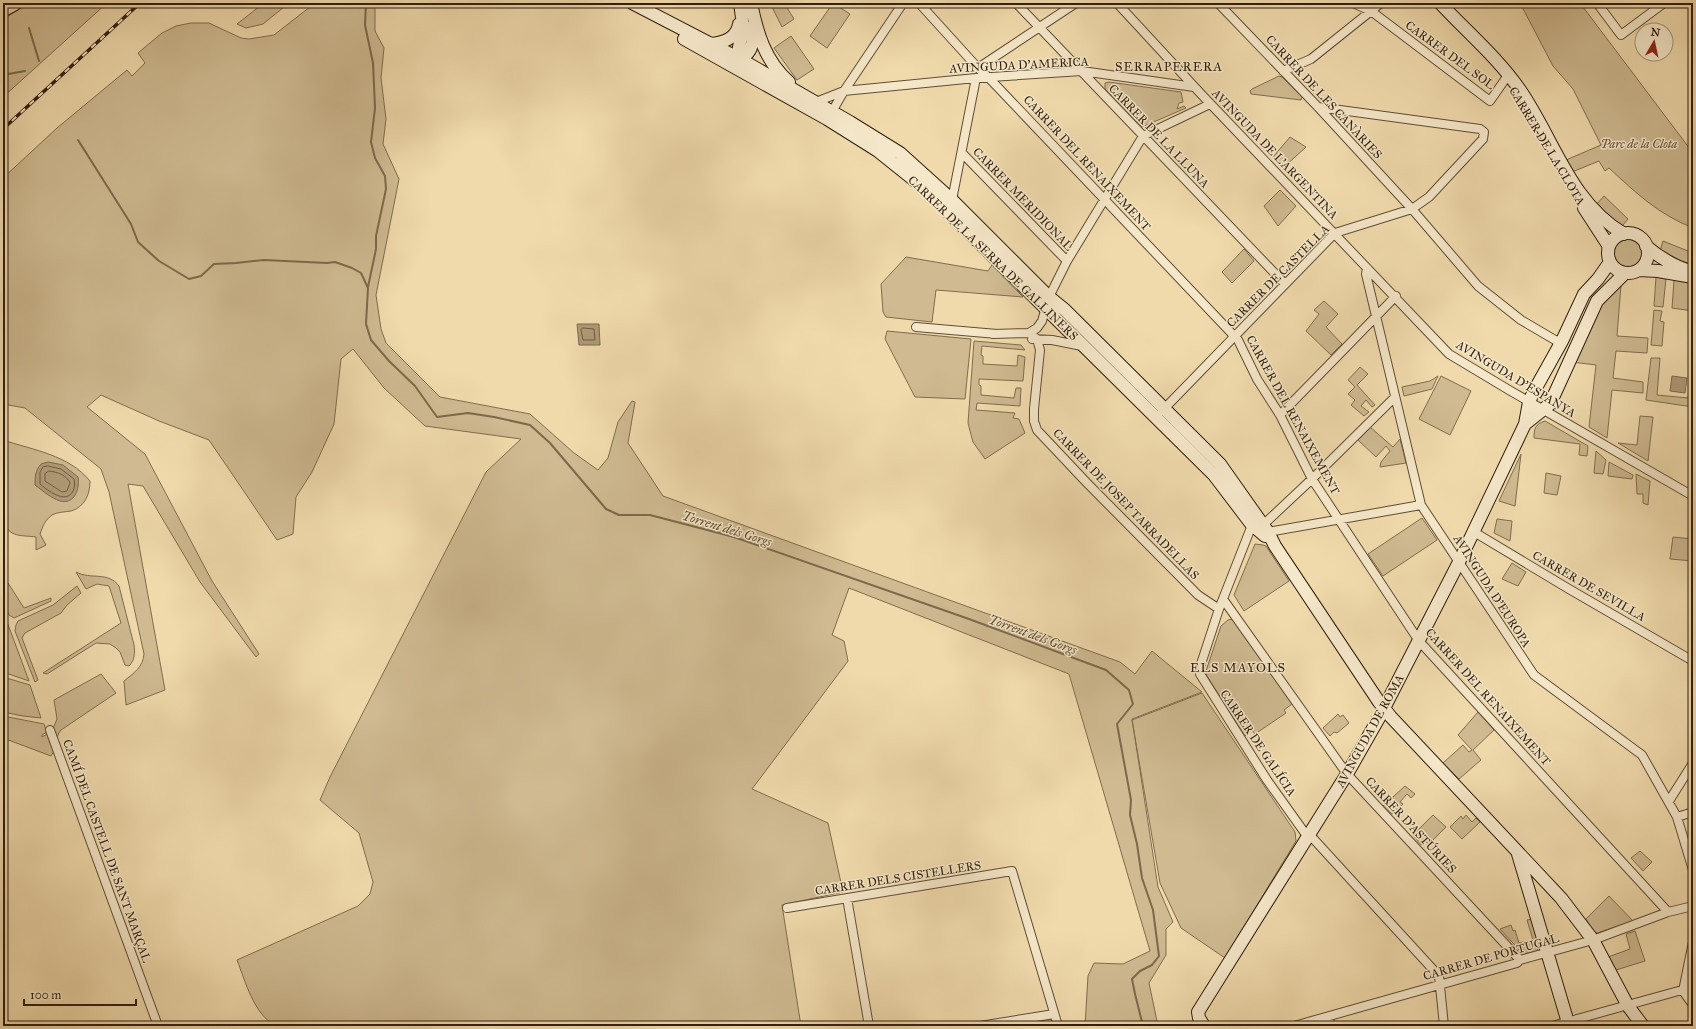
<svg xmlns="http://www.w3.org/2000/svg" width="1696" height="1029" font-family="'IM FELL Great Primer',serif">
	<style>
		.green { fill: #cfba91; stroke: #806c4e }
		.water { fill: #af9a76; stroke: #7c694c }
		.lines { fill: none; stroke-linecap: round; stroke-linejoin: round }
		.shore { stroke: #705c41; stroke-width: 1 }
		.stream { stroke: #7c694c; stroke-width: 2 }
		.street-casing { stroke: #604e34; stroke-width: 10 }
		.secondary-casing { stroke: #301f0c; stroke-width: 14 }
		.highway-casing { stroke: #301f0c; stroke-width: 17 }
		.street { stroke: #f5e7c9; stroke-width: 8 }
		.secondary { stroke: #f5e7c9; stroke-width: 12 }
		.highway { stroke: #f0daac; stroke-width: 15 }
		.rail-casing { stroke: #301f0c; stroke-width: 3.5 }
		.rail { stroke: #f5e7c9; stroke-width: 2; stroke-dasharray: 6; stroke-linecap: butt }
		.labels { text-anchor: middle; stroke-width: 3; stroke-linejoin: round; paint-order: stroke }
		.street-label { font-size: 12px; fill: #301f0c; stroke: #f5e7c9 }
		.park-label { font-size: 12px; font-style: italic; fill: #604e34; stroke: #f5e7c9 }
		.neighbourhood-label { font-size: 13px; letter-spacing: 1px; fill: #301f0c; stroke: #f5e7c9 }
		.water-label { font-size: 13px; font-style: italic; fill: #5c4a31; stroke: #f5e7c9 }
	</style>
	<rect width="100%" height="100%" fill="#f0daac"/>
	<filter id="stains"><feTurbulence type="fractalNoise" baseFrequency=".005" numOctaves="4"/><feColorMatrix values="0 0 0 0 .2 0 0 0 0 .09 0 0 0 0 .02 0 0 0 .5 -.17"/></filter>
	<radialGradient id="worn" r=".72"><stop offset=".6" stop-color="#630" stop-opacity="0"/><stop offset="1" stop-color="#630" stop-opacity=".3"/></radialGradient>
	<path class="green" d="M 30,3 L 107,3 L 3,97 L 3,19 Z
		M 264,3 L 289,3 L 263,24 L 246,28 L 237,24 Z
		M 315,3 L 375,3 L 375,31 L 384,48 L 381,78 L 386,119 L 383,144 L 399,179 L 376,295 L 381,329 L 386,343 L 440,397 L 530,414 L 574,453 L 598,470 L 608,458 L 618,422 L 632,401 L 635,402 L 628,443 L 663,496 L 1120,662 L 1135,674 L 1152,651 L 1202,692 L 1132,719 L 1158,887 L 1173,922 L 1166,929 L 1166,955 L 1149,983 L 1158,1026 L 1085,1026 L 1088,976 L 1094,963 L 1123,964 L 1150,951 L 1069,674 L 849,588 L 832,635 L 844,641 L 848,661 L 752,789 L 828,823 L 843,892 L 782,905 L 801,1026 L 275,1026 C 253,1012 246,983 237,960 L 358,906 L 370,894 L 373,882 L 359,833 L 320,800 L 330,777 L 486,472 L 521,439 L 425,426 L 384,388 L 353,349 L 341,359 L 334,424 L 312,472 L 296,497 L 293,534 L 277,540 L 209,440 L 159,421 L 101,395 L 87,407 L 145,454 L 212,581 L 259,654 L 256,657 L 200,582 L 143,486 L 128,484 L 165,690 L 126,705 L 124,681 C 134,673 143,667 144,654 L 109,492 L 101,469 L 25,408 L 3,404 L 3,178 L 57,128 L 127,70 L 132,76 L 145,63 L 138,53 L 162,33 L 176,26 L 191,23 L 209,23 L 241,38 L 249,39 L 274,35 Z
		M 770,3 L 784,3 L 794,19 L 782,27 Z
		M 833,3 L 850,14 L 827,48 L 810,36 Z
		M 1520,3 L 1580,3 L 1693,153 L 1693,228 C 1658,214 1636,193 1609,168 L 1605,171 L 1599,161 L 1572,172 L 1566,160 L 1601,145 L 1573,89 L 1553,66 Z
		M 791,36 L 814,69 L 797,80 L 774,48 Z
		M 1279,76 L 1282,77 L 1302,97 L 1301,100 L 1251,94 L 1250,91 L 1252,89 Z
		M 1109,82 L 1181,92 L 1183,102 L 1179,103 L 1177,109 L 1184,106 L 1186,108 L 1142,127 L 1105,89 L 1105,83 Z
		M 1290,137 L 1306,147 L 1283,168 L 1273,157 Z
		M 1280,190 L 1296,206 L 1278,226 L 1264,206 Z
		M 1604,196 L 1628,219 L 1622,226 L 1594,207 Z
		M1614 253a14 14 0 1 1 28 0a14 14 0 1 1-28 0Z
		M 1663,241 L 1693,253 L 1689,265 L 1660,251 Z
		M 1244,249 L 1254,261 L 1232,283 L 1222,272 Z
		M 906,257 L 988,271 L 992,265 L 1023,297 L 936,290 L 932,322 L 886,317 L 883,312 L 881,284 Z
		M 1656,277 L 1666,279 L 1663,307 L 1654,306 Z
		M 1674,280 L 1693,283 L 1693,311 L 1672,308 Z
		M 1621,285 L 1617,336 L 1648,338 L 1647,353 L 1616,351 L 1613,378 L 1643,382 L 1643,393 L 1612,390 L 1607,438 L 1589,427 L 1596,365 L 1572,362 L 1598,306 Z
		M 1324,301 L 1338,314 L 1326,327 L 1342,344 L 1331,355 L 1306,331 L 1319,314 L 1314,310 Z
		M 1654,310 L 1662,311 L 1660,321 L 1664,322 L 1662,346 L 1651,345 Z
		M 887,331 L 971,339 L 965,399 L 915,397 L 885,339 Z
		M 974,341 L 1021,345 L 1025,350 L 982,346 L 981,355 L 983,356 L 983,364 L 1017,366 L 1018,355 L 1025,357 L 1023,381 L 979,379 L 979,385 L 981,386 L 981,395 L 1014,398 L 1016,388 L 1021,388 L 1020,406 L 977,403 L 976,410 L 1015,413 L 1013,418 L 1019,419 L 1025,433 L 985,459 L 973,442 L 968,423 Z
		M 1651,358 L 1660,358 L 1657,395 L 1688,398 L 1693,363 L 1693,407 L 1646,400 Z
		M 1360,367 L 1368,374 L 1357,385 L 1375,405 L 1372,407 L 1366,400 L 1361,406 L 1369,412 L 1364,416 L 1351,405 L 1355,400 L 1348,394 L 1355,387 L 1348,380 Z
		M 1438,376 L 1432,389 L 1404,396 L 1402,387 L 1430,381 Z
		M 1441,376 L 1471,391 L 1450,435 L 1419,419 Z
		M 1640,416 L 1653,417 L 1648,461 L 1618,443 L 1637,445 Z
		M 1545,421 L 1588,446 L 1587,456 L 1579,455 L 1580,444 L 1534,438 C 1534,429 1535,424 1545,421 Z
		M 1370,427 L 1393,447 L 1400,439 L 1406,463 L 1380,467 L 1381,462 L 1390,451 L 1386,446 L 1376,457 L 1358,440 Z
		M 3,440 C 33,450 69,455 90,481 C 90,494 85,507 71,511 C 65,512 57,512 52,515 C 45,520 43,526 40,534 L 46,545 L 36,550 L 36,537 C 22,535 10,538 3,522 Z
		M 1596,451 L 1606,460 L 1603,474 L 1594,473 Z
		M 1521,454 L 1515,506 L 1499,501 Z
		M 1609,462 L 1633,475 L 1632,479 L 1608,476 Z
		M 1546,473 L 1561,476 L 1557,495 L 1544,493 Z
		M 1636,474 L 1650,481 L 1648,505 L 1643,503 L 1643,494 L 1637,494 Z
		M 1422,518 L 1437,540 L 1383,576 L 1368,554 Z
		M 1497,519 L 1512,521 L 1510,541 L 1494,533 Z
		M 1673,537 L 1693,539 L 1693,561 L 1670,559 Z
		M 1255,544 L 1263,545 L 1266,546 L 1289,581 L 1244,611 L 1234,595 Z
		M 1512,563 L 1526,572 L 1518,586 L 1502,579 Z
		M 76,572 C 91,580 108,571 119,586 L 134,645 C 135,653 135,660 129,666 L 125,665 L 120,652 L 116,648 L 110,644 L 96,643 L 47,674 L 43,673 L 121,623 L 109,586 L 97,584 L 86,589 Z
		M 8,583 L 24,608 L 51,598 L 51,601 L 14,618 L 9,615 L 3,600 L 3,586 Z
		M 77,586 L 81,593 L 67,605 L 61,613 L 25,633 L 22,638 L 38,680 L 35,682 L 15,631 L 16,625 L 18,621 L 53,605 Z
		M 3,611 L 29,681 L 3,672 Z
		M 1233,619 L 1292,704 L 1284,710 L 1286,713 L 1255,734 L 1252,730 L 1245,736 L 1207,676 L 1206,671 L 1221,626 L 1228,620 Z
		M 101,674 L 116,693 L 61,730 C 54,738 57,748 51,756 L 3,738 L 3,716 L 44,724 L 47,732 L 42,735 L 42,737 L 52,731 L 57,719 L 54,700 Z
		M 3,677 L 30,685 L 41,718 L 23,716 L 3,712 Z
		M 1202,693 L 1295,832 L 1296,841 L 1225,958 L 1181,928 L 1160,883 L 1132,720 Z
		M 1478,712 L 1494,730 L 1473,750 L 1481,760 L 1459,779 L 1443,763 L 1463,745 L 1469,752 L 1472,750 L 1458,735 Z
		M 1338,714 L 1340,717 L 1343,715 L 1349,723 L 1337,733 L 1334,732 L 1330,736 L 1323,728 Z
		M 1405,786 L 1415,794 L 1411,798 L 1407,794 L 1400,802 L 1403,804 L 1392,814 L 1383,806 Z
		M 1433,815 L 1446,827 L 1429,844 L 1425,841 L 1421,845 L 1413,835 Z
		M 1466,815 L 1472,822 L 1476,818 L 1480,822 L 1462,839 L 1450,827 L 1461,816 L 1463,819 Z
		M 1640,851 L 1652,862 L 1643,871 L 1631,858 Z
		M 1609,896 L 1633,921 L 1597,933 L 1593,931 L 1586,919 Z
		M 1533,919 L 1540,944 L 1537,951 L 1523,954 L 1500,929 L 1511,925 L 1513,931 L 1515,930 L 1519,943 L 1533,940 L 1527,920 Z
		M 1635,931 L 1645,961 L 1616,970 L 1608,957 L 1630,949 L 1626,934 Z"/>
	<path class="water" d="M 577,324 L 599,324 L 600,345 L 579,345 Z
		M 1672,376 L 1687,378 L 1685,393 L 1670,391 Z
		M 48,462 L 63,465 L 78,477 C 80,488 75,505 60,501 C 51,498 43,491 35,485 C 35,477 35,471 41,464 Z"/>
	<g class="lines">
		<path class="shore" d="M 583,328 L 594,329 L 595,340 L 583,340 L 581,330 Z
			M 48,466 L 61,469 L 74,479 C 75,483 75,487 73,491 C 66,505 47,490 40,484 L 40,472 L 43,467 Z
			M 49,471 C 57,472 67,475 70,483 L 67,491 L 62,492 L 45,481 L 45,474 Z"/>
		<path class="stream" d="M 366,3 L 365,25 L 373,63 L 375,108 L 371,142 L 375,158 L 385,176 L 386,189 L 376,236 L 376,249 L 368,287
			M 29,28 L 39,61
			M 3,75 L 25,71
			M 78,140 L 131,224 L 138,242 L 159,261 L 189,279 L 201,276 L 214,264 L 236,263 L 264,260 L 327,263 L 335,262 L 352,268 L 361,273 L 368,288 L 366,324 L 371,340 L 389,361 L 415,386 L 437,417 L 468,413 L 494,417 L 530,425 L 550,443 L 606,509 L 619,515 L 650,515 L 734,537 L 969,619 L 1106,670 L 1129,690 L 1133,704 L 1117,724 L 1131,800 L 1130,815 L 1137,844 L 1142,878 L 1153,910 L 1159,956 L 1152,965 L 1140,971 L 1132,979 L 1135,994 L 1143,1026"/>
		<defs>
			<path id="street" d="M 919,3 L 978,68 L 989,78 L 1238,340 L 1257,379 L 1280,415 L 1312,479 L 1419,641 L 1668,912
				M 1016,3 L 1285,284
				M 1117,3 L 1202,95 L 1449,354 L 1509,390 L 1693,496
				M 1218,3 L 1318,107 L 1412,209 L 1478,286 L 1521,320 L 1555,340 L 1562,341
				M 1353,3 L 1371,11 L 1490,101 L 1506,78
				M 1597,3 L 1621,35 L 1664,3
				M 978,68 L 1076,3
				M 1283,71 L 1311,59 L 1381,3
				M 816,102 L 844,91 L 903,3
				M 830,115 L 844,91 L 976,78 L 1082,71 L 1194,87
				M 962,153 L 1067,261
				M 950,202 L 952,200 L 976,78
				M 1367,268 L 1366,274 L 1421,505 L 1534,675 L 1642,755 L 1677,817 L 1693,870
				M 916,327 L 997,334
				M 1029,333 L 1037,339 L 1040,350 L 1034,409 L 1034,421 L 1037,430 L 1087,483 L 1198,595 L 1219,609
				M 993,334 L 1029,333 L 1037,328 L 1042,321 L 1049,297 L 1067,261 L 1143,136 L 1210,104
				M 1032,339 L 1052,340 L 1082,346
				M 1162,411 L 1335,233 L 1412,209 L 1429,197 L 1483,139 L 1484,132 L 1480,129 L 1318,107
				M 1280,415 L 1396,296
				M 1252,525 L 1219,609 L 1200,667 L 1200,674 L 1267,780 L 1307,836
				M 1263,525 L 1312,479 L 1395,397
				M 1268,532 L 1421,505
				M 1474,532 L 1569,589 L 1693,661
				M 1223,599 L 1347,774 L 1520,960
				M 50,730 L 158,1026
				M 1669,801 L 1693,763
				M 1677,817 L 1693,812
				M 1309,834 L 1439,976 L 1444,1026
				M 847,898 L 869,1026
				M 787,908 L 1012,871 L 1058,1026
				M 1693,942 L 1683,991 L 1693,1005
				M 1328,1017 L 1331,1026
				M 3,1021 L 6,1026
				M 980,1026 L 1054,1014
				M 1294,1026 L 1517,963 L 1520,960 L 1593,940 L 1668,912 L 1693,906
				M 1552,1026 L 1693,987"/>
			<path id="secondary" d="M 632,3 L 740,59 L 850,122 L 900,153 L 952,200 L 1049,297 L 1065,310 L 1220,464 L 1268,532 L 1275,546 L 1379,702 L 1391,717 L 1561,898 L 1593,940 L 1628,1006 L 1643,1026
				M 740,3 L 743,25 L 738,53 L 742,62
				M 751,3 C 757,33 765,61 789,82
				M 1440,3 C 1467,32 1498,58 1520,90 C 1555,141 1569,201 1624,234
				M 684,39 L 827,119 L 878,151 L 923,187 L 1214,475 L 1252,525 L 1265,536
				M 710,44 C 723,43 737,38 739,24
				M 734,59 C 753,57 754,42 752,27
				M 1584,208 L 1608,245
				M1608 253a20 20 0 1 1 40 0a20 20 0 1 1-40 0Z
				M 1646,246 C 1659,257 1673,266 1690,271
				M 1639,270 L 1658,271 L 1693,277
				M 1525,424 L 1550,404 L 1597,301 L 1625,273
				M 1518,854 L 1569,1026
				M 1204,1026 L 1199,1018 L 1198,1012 L 1347,774 L 1380,716 L 1459,562 L 1525,424 L 1529,402 L 1533,393 L 1562,341 L 1584,294 L 1598,279 L 1610,262"/>
			<path id="highway" d="M 3,9 L 14,3"/>
		</defs>
		<use href="#street" class="street-casing"/>
		<use href="#secondary" class="secondary-casing"/>
		<use href="#highway" class="highway-casing"/>
		<use href="#street" class="street"/>
		<use href="#secondary" class="secondary"/>
		<use href="#highway" class="highway"/>
		<defs>
			<path id="rail" d="M 3,129 L 140,3"/>
		</defs>
		<use href="#rail" class="rail-casing"/>
		<use href="#rail" class="rail"/>
	</g>
	<g class="labels">
		<g class="street-label">
			<text transform="translate(1450 55) rotate(36)" y="4">CARRER DEL SOL</text>
			<text transform="translate(1019 65) rotate(-3)" y="4">AVINGUDA D'AMERICA</text>
			<text transform="translate(1324 97) rotate(47)" y="4">CARRER DE LES CANÀRIES</text>
			<text transform="translate(1159 136) rotate(46)" y="4">CARRER DE LA LLUNA</text>
			<text transform="translate(1547 146) rotate(59)" y="4">CARRER DE LA CLOTA</text>
			<text transform="translate(1275 154) rotate(46)" y="4">AVINGUDA DE L'ARGENTINA</text>
			<text transform="translate(1087 163) rotate(47)" y="4">CARRER DEL RENAIXEMENT</text>
			<text transform="translate(1023 199) rotate(46)" y="4">CARRER MERIDIONAL</text>
			<text transform="translate(993 258) rotate(44)" y="4">CARRER DE LA SERRA DE GALLINERS</text>
			<text transform="translate(1278 276) rotate(-45)" y="4">CARRER DE CASTELLA</text>
			<text transform="translate(1516 379) rotate(31)" y="4">AVINGUDA D'ESPANYA</text>
			<text transform="translate(1293 415) rotate(61)" y="4">CARRER DEL RENAIXEMENT</text>
			<text transform="translate(1126 504) rotate(46)" y="4">CARRER DE JOSEP TARRADELLAS</text>
			<text transform="translate(1589 586) rotate(30)" y="4">CARRER DE SEVILLA</text>
			<text transform="translate(1492 591) rotate(57)" y="4">AVINGUDA D'EUROPA</text>
			<text transform="translate(1488 697) rotate(48)" y="4">CARRER DEL RENAIXEMENT</text>
			<text transform="translate(1370 731) rotate(-61)" y="4">AVINGUDA DE ROMA</text>
			<text transform="translate(1258 743) rotate(56)" y="4">CARRER DE GALÍCIA</text>
			<text transform="translate(1411 825) rotate(47)" y="4">CARRER D'ASTÚRIES</text>
			<text transform="translate(107 851) rotate(70)" y="4">CAMÍ DEL CASTELL DE SANT MARÇAL</text>
			<text transform="translate(898 878) rotate(-9)" y="4">CARRER DELS CISTELLERS</text>
			<text transform="translate(1491 957) rotate(-16)" y="4">CARRER DE PORTUGAL</text>
		</g>
		<g class="park-label">
			<text x="1639" y="148">Parc de la Clota</text>
		</g>
		<g class="neighbourhood-label">
			<text x="1169" y="71">SERRAPERERA</text>
			<text x="1238" y="672">ELS MAYOLS</text>
		</g>
		<g class="water-label">
			<text transform="translate(727 528) rotate(17)" y="5">Torrent dels Gorgs</text>
			<text transform="translate(1033 634) rotate(20)" y="5">Torrent dels Gorgs</text>
		</g>
	</g>
	<rect width="1696" height="1029" fill="none" stroke="#f0daac" stroke-width="16"/>
	<rect x="4" y="4" width="1688" height="1021" fill="none" stroke="#301f0c" stroke-width="2"/>
	<rect x="8" y="8" width="1680" height="1013" fill="none" stroke="#301f0c"/>
	<g transform="translate(1654 42) rotate(9)"><circle r="19" fill="#f5e7c9" stroke="#a6977d"/>
	<path d="M0-3L7 15L0 10L-7 15Z" fill="#8f2418"/>
	<text y="-6" font-size="11" font-weight="bold" text-anchor="middle" fill="#301f0c">N</text>
	</g>
	<path d="M24 999v6h112v-6" fill="none" stroke="#301f0c" stroke-width="2"/>
	<text x="30" y="999" font-size="12" fill="#301f0c" stroke="#f5e7c9" stroke-width="3" paint-order="stroke">100 m</text>
	<rect width="100%" height="100%" filter="url(#stains)"/>
	<rect width="100%" height="100%" fill="url(#worn)"/>
</svg>
